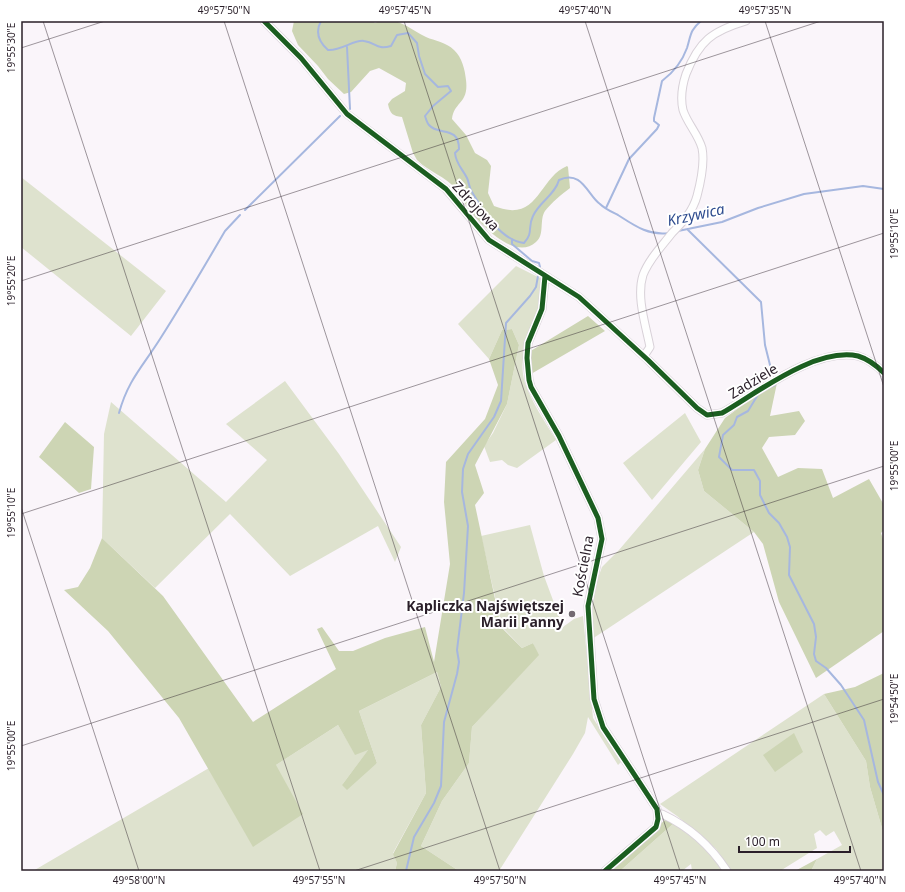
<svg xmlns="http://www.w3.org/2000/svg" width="905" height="892" font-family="'Noto Sans',sans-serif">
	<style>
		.green { fill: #dee2ce }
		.forest { fill: #cdd5b4 }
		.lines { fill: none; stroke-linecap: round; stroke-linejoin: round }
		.stream { stroke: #a6b7df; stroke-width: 2 }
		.minor-casing { stroke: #d8d1d8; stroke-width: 9 }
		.minor { stroke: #fefefe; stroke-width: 7 }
		.cycleway-casing { stroke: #fff; stroke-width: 8 }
		.cycleway { stroke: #1b5e20; stroke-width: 5 }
		.ticks { fill: none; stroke: #2a1f29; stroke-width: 1; stroke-opacity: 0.45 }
		.poi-dot { fill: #736a72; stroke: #fff; stroke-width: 1.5 }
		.labels { text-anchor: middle; stroke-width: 4; stroke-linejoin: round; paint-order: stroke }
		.street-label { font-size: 14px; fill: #2a1f29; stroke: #fff }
		.poi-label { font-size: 14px; font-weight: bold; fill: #2a1f29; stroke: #fff; text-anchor: end }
		.water-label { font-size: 15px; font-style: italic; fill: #2e4c8f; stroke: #fff }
		.neatline { fill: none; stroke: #2a1f29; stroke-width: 1.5 }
		.ticks-label { font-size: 10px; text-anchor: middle; fill: #2a1f29 }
	</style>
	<rect width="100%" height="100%" fill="#faf5fa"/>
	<path class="green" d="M 21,177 L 166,291 L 131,336 L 21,247 Z
		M 516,266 L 542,279 C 540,290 540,302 537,312 C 530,336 517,357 525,383 C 532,403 545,422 556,440 L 517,468 L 508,465 L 502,460 L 490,462 L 484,446 L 493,433 L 507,404 L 519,345 L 512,329 L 502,330 L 489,359 L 458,324 Z
		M 285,381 L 339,454 L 401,547 L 395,562 L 378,526 L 290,576 L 230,514 L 155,588 L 102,538 L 104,434 L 111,402 L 226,502 L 267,460 L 226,424 Z
		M 685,413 L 701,442 L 652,500 L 623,463 Z
		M 705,449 L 698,470 L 704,491 L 754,532 L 592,639 L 593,592 L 602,567 L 619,550 Z
		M 530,525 L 544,576 L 563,627 L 574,619 L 583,616 L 593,718 L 621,762 L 618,765 L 588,717 L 585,733 L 573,754 L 499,871 L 459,871 L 421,846 L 442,801 L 469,763 L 472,727 L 538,655 L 533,643 L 522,648 L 502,627 L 481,536 Z
		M 437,672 L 441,687 L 421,725 L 426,793 L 393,853 L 397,863 L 395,871 L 33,871 L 209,768 L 249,839 L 276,765 L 338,725 L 355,754 L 369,749 L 342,785 L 377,763 L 359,711 Z
		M 824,694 L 866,761 L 870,787 L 884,835 L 884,871 L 811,871 L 817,859 L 842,845 L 834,831 L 826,836 L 820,830 L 814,834 L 817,848 L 780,871 L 731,871 L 716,849 L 677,816 L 660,804 Z
		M 674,823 L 695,838 L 724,871 L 692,871 L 691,864 L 682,871 L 620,871 Z"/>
	<path class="forest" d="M 294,21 L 372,21 L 375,23 C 396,14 409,29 426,37 C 435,41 446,42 454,50 C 462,57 465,70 466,80 C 469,104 454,101 452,119 L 466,135 L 475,153 L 487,160 L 491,166 L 488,193 L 494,206 C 539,224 538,178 567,166 L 568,167 L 570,188 C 562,194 551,203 545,211 C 539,220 545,235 536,242 C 514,262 478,222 466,205 C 462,200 460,193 456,189 C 445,176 429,172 417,160 L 413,153 L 402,117 C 393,116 390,114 388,104 L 392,99 L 405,91 L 406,83 L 379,68 L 370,71 L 351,92 L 344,94 L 328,79 L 318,66 L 298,45 L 292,31 Z
		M 588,316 L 605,331 L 531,374 L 529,352 Z
		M 512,329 L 519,345 L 507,404 L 475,465 L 484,493 L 475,505 L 501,627 L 522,648 L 533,643 L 539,655 L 472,727 L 469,763 L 442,801 L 421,846 L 459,871 L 395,871 L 397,863 L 393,854 L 426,793 L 421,725 L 441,687 L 437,672 L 359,711 L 377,763 L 347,790 L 342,785 L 368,750 L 355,755 L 338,725 L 276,765 L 303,814 L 253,847 L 179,718 L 108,631 L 64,590 L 78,587 L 90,568 L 102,538 L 163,596 L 253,722 L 336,669 L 317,629 L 322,627 L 339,651 L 353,651 L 385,638 L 425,627 L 434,662 L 450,564 L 444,502 L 446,462 L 485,419 L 498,385 L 489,359 L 502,330 Z
		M 777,383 L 770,416 L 799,411 L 805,421 L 795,435 L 769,437 L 762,448 L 778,477 L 798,468 L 822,469 L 833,498 L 869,479 L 884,505 L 884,530 L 881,533 L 884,542 L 884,631 L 816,678 L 779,602 L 763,544 L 754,532 L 704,491 L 698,470 L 705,449 L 725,418 L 755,396 Z
		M 65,422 L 94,447 L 91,489 L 79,493 L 39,457 Z
		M 884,673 L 884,835 L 870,787 L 866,761 L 824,694 L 855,687 Z
		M 794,733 L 803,752 L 775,772 L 763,755 Z
		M 666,819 L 674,823 L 620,871 L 609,871 Z
		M 817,859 L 811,871 L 795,871 Z"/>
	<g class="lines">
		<path class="stream" d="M 321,21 C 315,32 319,42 328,50 C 341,51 355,39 364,41 C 377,43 376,50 391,46 L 397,35 L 408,33 L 417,43 L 419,56 L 425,74 L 438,87 L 448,86 L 451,91 L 433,106 L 425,116 C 426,119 427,123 429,125 C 438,136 459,125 459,149 L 455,153 C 456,164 462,168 467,178 C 469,182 469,188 472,192 C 483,211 500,240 524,243 C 534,232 527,228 533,216 C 539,202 555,195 559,180 C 582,169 588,196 600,204 C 605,209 612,212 618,215 C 635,226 649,236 669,233
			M 347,47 L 350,109
			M 606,208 L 629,159 L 657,129 L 659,125 L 654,121 L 654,118 L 662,81 C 674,72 682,62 687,48 C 691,35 690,30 701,21
			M 245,210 L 340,116
			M 688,230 L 761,302 L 765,345 L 770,365 L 773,371 L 771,378
			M 678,231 L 722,222 L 758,208 L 804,194 L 863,186 L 884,189
			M 512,239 L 512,244 L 532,261 L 539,263 L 540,267
			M 766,389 L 775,385
			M 759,393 L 748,411 L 737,417 L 734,425 L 723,435 L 719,457 L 732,470 L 754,470 L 760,481 L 760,495 L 769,513 L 779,523 L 787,537 L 790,547 L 789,575 L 814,624 L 816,637 L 814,654 L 816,661 L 826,668 L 841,685 L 864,720 L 878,782 L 884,795
			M 119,413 C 128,380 143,366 160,339 C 183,303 204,267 225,231 L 240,215
			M 406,871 L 414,837 L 434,803 L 441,786 L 444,722 L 457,674 L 459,662 L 457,650 L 464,593 L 468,526 L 462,492 L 463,469 L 468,454 L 494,417 L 501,401 L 506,323 L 530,296 L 536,287 L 538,276"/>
		<defs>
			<path id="minor" d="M 264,21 L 301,58 L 347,114 L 446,189 L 489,240 L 579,297 L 648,360 L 697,408 L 707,415 L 722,413 C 757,393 815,347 858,356 C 868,359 877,366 884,373
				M 545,276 L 542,309 L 528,343 L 527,358 L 529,380 L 531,387 L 559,436 L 598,518 L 602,539 L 588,606 L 594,699 L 603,727 L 657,809 L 658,819 L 656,827 L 605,871
				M 644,356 L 650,347 C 646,326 636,297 643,275 C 649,259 662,246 672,233 C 683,222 693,211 697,196 C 701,181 705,163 702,148 C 698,134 687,123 683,110 C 680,97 682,86 686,74 C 699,41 712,31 746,21
				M 659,815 L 662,814 C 690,827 710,845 727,871"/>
		</defs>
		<use href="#minor" class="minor-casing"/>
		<use href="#minor" class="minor"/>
		<defs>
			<path id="cycleway" d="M 264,21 L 301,58 L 347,114 L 446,189 L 489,240 L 579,297 L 648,360 L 697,408 L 707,415 L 722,413 C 757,393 815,347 858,356 C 868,359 877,366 884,373
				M 545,276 L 542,309 L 528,343 L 527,358 L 529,380 L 531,387 L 559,436 L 598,518 L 602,539 L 588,606 L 594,699 L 603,727 L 657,809 L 658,819 L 656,827 L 605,871"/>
		</defs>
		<use href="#cycleway" class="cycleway-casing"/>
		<use href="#cycleway" class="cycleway"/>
	</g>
	<path class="ticks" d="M 43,21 L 320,871M 224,21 L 500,871M 404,21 L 680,871M 585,21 L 861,871M 765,21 L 884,387M 21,48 L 105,21M 21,281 L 821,21M 21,507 L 139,871M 21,514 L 884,233M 21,746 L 884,466M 354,871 L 884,699"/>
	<circle class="poi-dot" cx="572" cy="614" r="4"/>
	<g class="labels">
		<g class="street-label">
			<text transform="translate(476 206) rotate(47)" y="5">Zdrojowa</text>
			<text transform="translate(753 381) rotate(-31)" y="5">Zadziele</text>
			<text transform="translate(583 566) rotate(-79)" y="5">Kościelna</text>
		</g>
		<g class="poi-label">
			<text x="564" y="611">Kapliczka Najświętszej<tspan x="564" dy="16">Marii Panny</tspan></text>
		</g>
		<g class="water-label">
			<text transform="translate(696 215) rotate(-12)" y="5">Krzywica</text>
		</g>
	</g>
	<rect width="905" height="892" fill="none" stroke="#ffffff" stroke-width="44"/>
	<path d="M739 846v6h111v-6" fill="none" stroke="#2a1f29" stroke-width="2"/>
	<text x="745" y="846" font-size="12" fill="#2a1f29" stroke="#ffffff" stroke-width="3" paint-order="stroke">100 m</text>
	<rect x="22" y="22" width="861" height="848" class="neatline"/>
	<g class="ticks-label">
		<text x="224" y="14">49°57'50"N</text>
		<text x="405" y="14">49°57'45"N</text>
		<text x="585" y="14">49°57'40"N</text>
		<text x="765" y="14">49°57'35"N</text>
		<text transform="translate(11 48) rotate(-90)" y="4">19°55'30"E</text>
		<text transform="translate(894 234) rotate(-90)" y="4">19°55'10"E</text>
		<text transform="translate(11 281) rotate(-90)" y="4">19°55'20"E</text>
		<text transform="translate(894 466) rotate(-90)" y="4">19°55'00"E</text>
		<text transform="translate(11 513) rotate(-90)" y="4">19°55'10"E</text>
		<text transform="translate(894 699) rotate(-90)" y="4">19°54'50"E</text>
		<text transform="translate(11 746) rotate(-90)" y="4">19°55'00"E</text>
		<text x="139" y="884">49°58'00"N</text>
		<text x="319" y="884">49°57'55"N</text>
		<text x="500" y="884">49°57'50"N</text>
		<text x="680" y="884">49°57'45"N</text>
		<text x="860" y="884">49°57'40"N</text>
	</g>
</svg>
